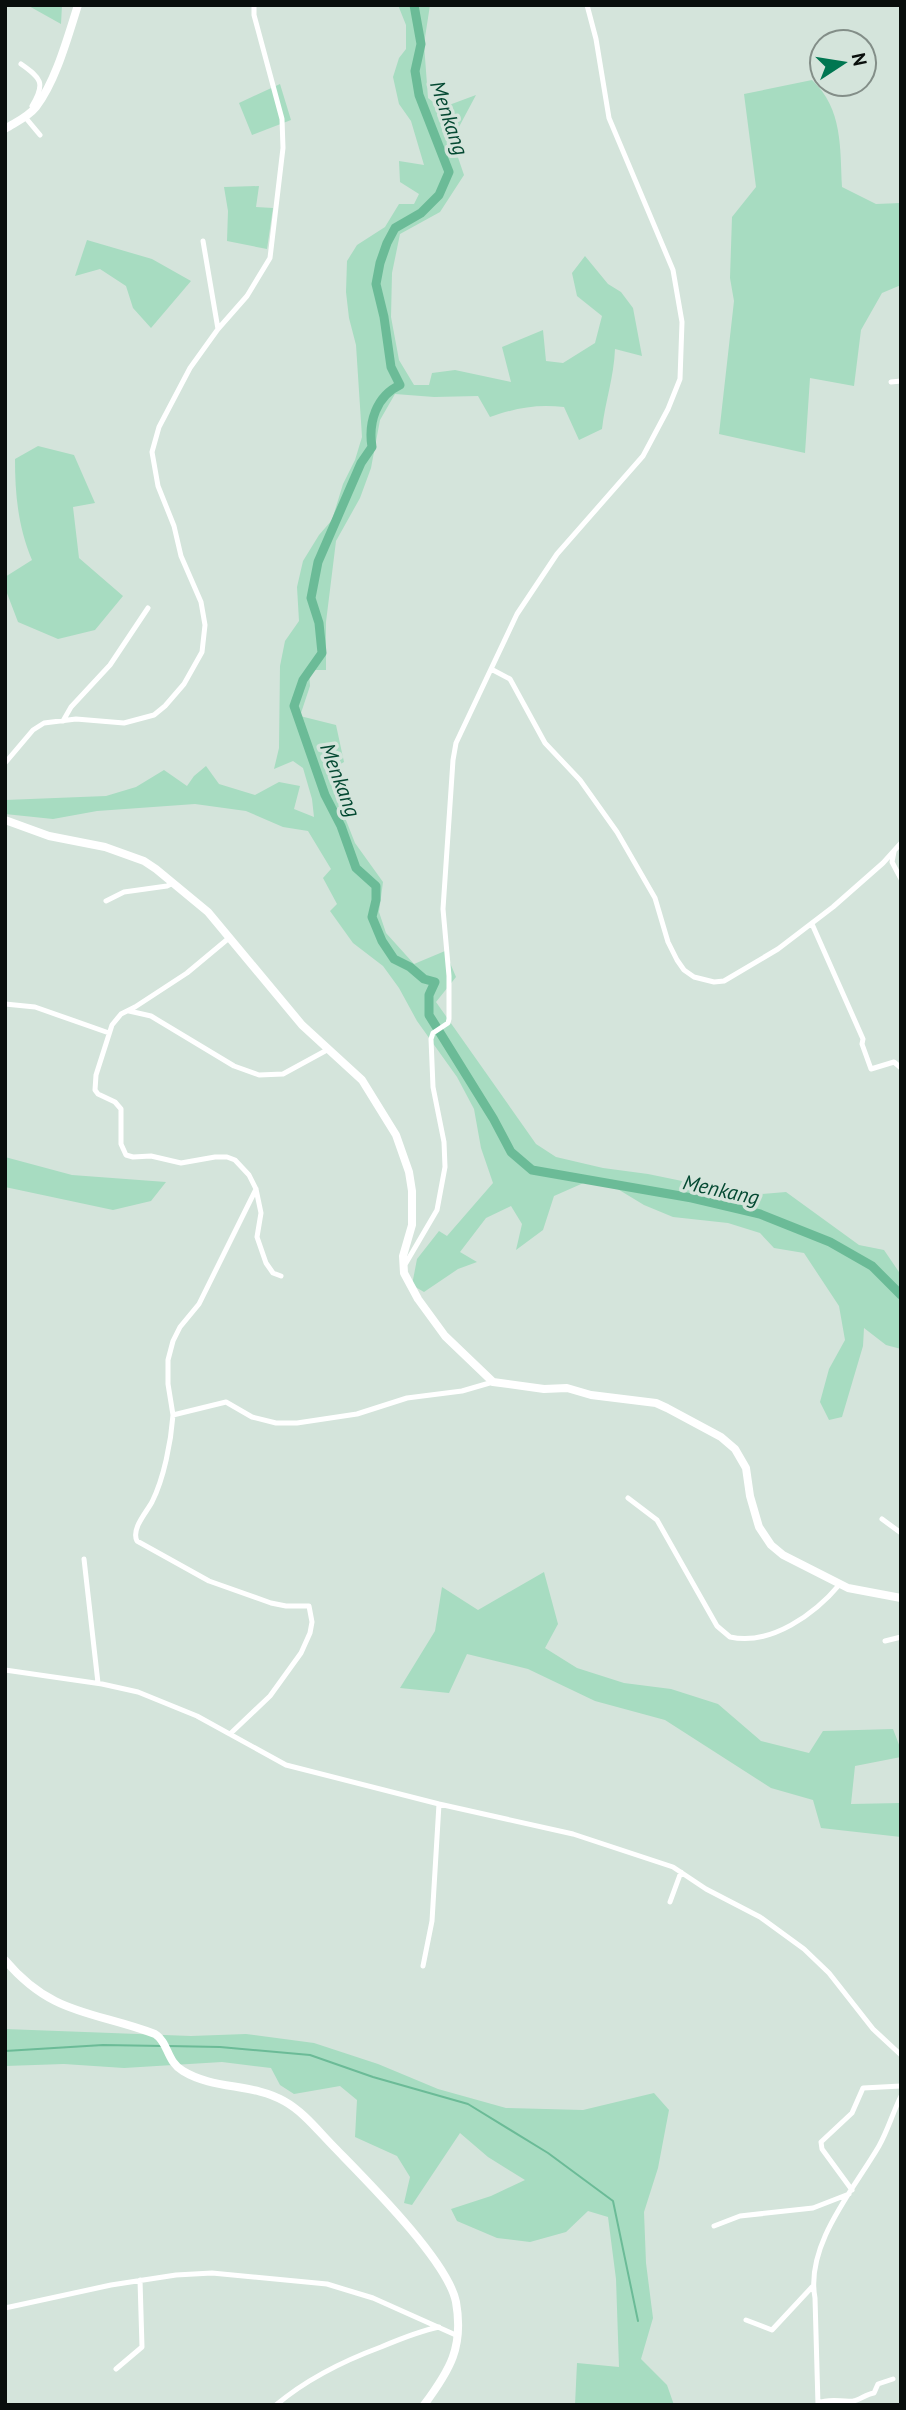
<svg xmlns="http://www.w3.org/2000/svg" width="906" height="2410" font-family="'PT Sans',sans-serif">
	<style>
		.green { fill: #a7dcc1 }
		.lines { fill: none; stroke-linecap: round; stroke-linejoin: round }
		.stream { stroke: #6bbb97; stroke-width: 2 }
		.river { stroke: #6bbb97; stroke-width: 9 }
		.street { stroke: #fff; stroke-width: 5 }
		.secondary { stroke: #fff; stroke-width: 8 }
		.labels { text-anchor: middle; stroke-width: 7; stroke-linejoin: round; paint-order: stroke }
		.water-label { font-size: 21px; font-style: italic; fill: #044932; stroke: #d4e4db }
	</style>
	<rect width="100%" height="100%" fill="#d4e4db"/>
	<path class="green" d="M 27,5 L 62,5 L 61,24 Z
		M 398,5 L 430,5 L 424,44 L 428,98 L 441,108 L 476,95 L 452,140 L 464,175 L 440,212 L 400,234 L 392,273 L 391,317 L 399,360 L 414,385 L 429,385 L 432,373 L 455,370 L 511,382 L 502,347 L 543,330 L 546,361 L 563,363 L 595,343 L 602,316 L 577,296 L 572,273 L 585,256 L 608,284 L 621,292 L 633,308 L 642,356 L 615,349 C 614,377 605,402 602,429 L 579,440 L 564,407 C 536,404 516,408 490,417 L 478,396 L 434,397 L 395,394 L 380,420 L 371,468 L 360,498 L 336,541 L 326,622 L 326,670 L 309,670 L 310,686 L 300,716 L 336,725 L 344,762 L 327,772 L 355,843 L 383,882 L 379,912 L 386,933 L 414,964 L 445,951 L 456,977 L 436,1002 L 536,1144 L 556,1157 L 603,1168 L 648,1174 L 750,1195 L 786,1192 L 859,1245 L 884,1250 L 901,1275 L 901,1349 L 886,1345 L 864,1328 L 863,1346 L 842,1417 L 829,1420 L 820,1402 L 829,1369 L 845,1340 L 839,1306 L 804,1253 L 774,1248 L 760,1233 L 728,1223 L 673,1217 L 644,1205 L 611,1185 L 588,1181 L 554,1196 L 543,1230 L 516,1250 L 522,1224 L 511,1206 L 486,1218 L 460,1252 L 477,1262 L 458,1269 L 424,1292 L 412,1285 L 417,1259 L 439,1231 L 447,1236 L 493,1183 L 481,1148 L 474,1109 L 457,1077 L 417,1021 L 399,988 L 383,966 L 353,943 L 330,911 L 337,904 L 323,878 L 331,869 L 308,831 L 283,827 L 246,811 L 195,804 L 97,811 L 53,819 L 5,814 L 5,800 L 106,796 L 136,787 L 164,770 L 187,786 L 194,776 L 206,766 L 219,784 L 255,795 L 279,782 L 300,786 L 294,809 L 314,817 L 312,799 L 303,768 L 293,761 L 274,769 L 279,748 L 280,666 L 285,641 L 299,621 L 297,587 L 303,561 L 319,535 L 332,520 L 343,484 L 355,460 L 362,437 L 356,345 L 349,318 L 346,292 L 347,261 L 357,245 L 385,227 L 399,204 L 414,204 L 419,194 L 400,182 L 399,161 L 424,165 L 411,121 L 399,104 L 393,77 L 399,58 L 406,49 L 406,25 Z
		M 812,80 C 843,109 840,148 842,187 L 876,204 L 901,203 L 901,285 L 882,293 L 861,330 L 854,386 L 810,378 L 805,453 L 719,434 L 734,301 L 730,278 L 732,217 L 756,187 L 744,94 Z
		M 280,84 L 291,120 L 252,135 L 239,103 Z
		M 259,186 L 256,207 L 273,208 L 267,249 L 227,241 L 228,211 L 224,187 Z
		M 87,240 L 152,259 L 191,281 L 151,328 L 133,308 L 126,286 L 100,269 L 75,276 Z
		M 38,446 L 74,455 L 95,503 L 73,507 L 79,558 L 123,596 L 95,630 L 58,639 L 18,622 L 5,588 L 5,577 L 32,560 C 18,527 15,494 15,459 Z
		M 5,1157 L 72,1175 L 166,1182 L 151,1201 L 113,1210 L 5,1187 Z
		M 544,1572 L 558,1624 L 545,1648 L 577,1668 L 624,1683 L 671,1689 L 718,1704 L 761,1741 L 809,1753 L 823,1731 L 893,1729 L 901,1750 L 901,1757 L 855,1766 L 851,1804 L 901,1803 L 901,1837 L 821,1828 L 813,1800 L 771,1788 L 665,1720 L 595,1701 L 528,1669 L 467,1654 L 449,1693 L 400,1688 L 435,1631 L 442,1587 L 478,1610 Z
		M 5,2029 L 191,2036 L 246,2034 L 314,2043 L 378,2064 L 438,2089 L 506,2108 L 583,2110 L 654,2093 L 669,2110 L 658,2168 L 644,2212 L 646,2263 L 653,2318 L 641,2359 L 667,2385 L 674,2405 L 575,2405 L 577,2363 L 619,2367 L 616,2279 L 608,2217 L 588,2211 L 566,2232 L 530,2242 L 497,2238 L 457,2221 L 451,2209 L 491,2196 L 525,2180 L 488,2157 L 460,2133 L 412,2205 L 404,2203 L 410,2177 L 397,2156 L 355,2137 L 357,2100 L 340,2086 L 294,2094 L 280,2085 L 271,2068 L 222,2062 L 124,2068 L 64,2064 L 5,2066 Z"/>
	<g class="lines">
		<path class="stream" d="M 168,2046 L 220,2047 L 310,2055 L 373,2077 L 468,2104 L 548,2153 L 613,2201 L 638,2321
			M 5,2051 L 103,2045 L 163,2046"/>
		<path class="river" d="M 414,5 L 421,44 L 415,71 L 419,95 L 449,172 L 439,195 L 421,213 L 395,228 L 387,243 L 380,263 L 376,284 L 384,317 L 391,367 L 400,385 C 376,396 368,423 372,447 L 361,463 L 318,562 L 311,598 L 319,623 L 322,653 L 303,680 L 294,706 L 325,795 L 341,826 L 356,868 L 376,886 L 376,900 L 372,917 L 382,941 L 394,959 L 410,967 L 424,979 L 435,982 L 429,995 L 429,1015 L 493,1118 L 511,1152 L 532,1170 L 692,1198 L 760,1214 L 830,1242 L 872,1266 L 901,1295"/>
		<path class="street" d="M 21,64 C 41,78 46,83 32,106
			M 25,117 L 40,135
			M 203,241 L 218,329
			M 891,382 L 901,381
			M 491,669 L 510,679 L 545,743 L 580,780 L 617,832 L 655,898 L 668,942 L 677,960 L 684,970 L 694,977 L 714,982 L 724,981 L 778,949 L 833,907 L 883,863 L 901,843
			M 63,721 L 71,707 L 110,665 L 148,608
			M 5,763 L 33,730 L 44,723 L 76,719 L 124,723 L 154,715 L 165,706 L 184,684 L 202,652 L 205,625 L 201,602 L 181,556 L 174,526 L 158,486 L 152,452 L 159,427 L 190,368 L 218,329 L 247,296 L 270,258 L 283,148 L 282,119 L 254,15 L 254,5
			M 894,852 L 892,862 L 901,879
			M 106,901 L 124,892 L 167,886 L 173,883
			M 812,924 L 863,1039 L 862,1044 L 871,1069 L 894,1062 L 901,1068
			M 229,938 L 187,973 L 135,1007 L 121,1014 L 112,1025 L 96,1075 L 95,1090 L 98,1094 L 115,1102 L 121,1109 L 121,1144 L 126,1155 L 133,1157 L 151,1156 L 181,1163 L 215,1157 L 227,1157 L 235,1160 L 249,1175 L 256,1189 L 261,1213 L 257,1237 L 266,1263 L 273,1273 L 281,1276
			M 5,1004 L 35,1007 L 109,1033
			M 129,1011 L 151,1016 L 234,1066 L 259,1075 L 283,1074 L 327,1050
			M 256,1189 L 199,1304 L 180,1327 L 173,1341 L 168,1360 L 168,1384 L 173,1415 L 226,1402 L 252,1417 L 276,1423 L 297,1423 L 357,1414 L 407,1398 L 462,1391 L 493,1382
			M 406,1263 L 437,1210 L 445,1167 L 444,1142 L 433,1087 L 431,1039 L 433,1033 L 448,1023 L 449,1019 L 449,976 L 443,909 L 453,760 L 456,743 L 517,614 L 557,554 L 643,456 L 668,409 L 680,379 L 682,322 L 673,270 L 609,118 L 596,39 L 587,5
			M 173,1415 C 171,1442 164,1478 152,1502 C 146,1513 131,1529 137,1541 L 209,1581 L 271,1603 L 286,1606 L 309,1606 L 312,1622 L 310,1633 L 301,1653 L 270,1696 L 230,1734
			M 628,1498 L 657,1520 L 717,1626 L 730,1637 C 771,1646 815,1614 840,1584
			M 882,1519 L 901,1533
			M 84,1559 L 98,1683
			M 885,1641 L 901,1637
			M 5,1670 L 102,1684 L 138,1692 L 197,1716 L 286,1765 L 439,1804 L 573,1834 L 673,1867 L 706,1889 L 760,1917 L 804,1949 L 829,1973 L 873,2029 L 901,2055
			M 670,1902 L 681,1872
			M 423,1966 L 432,1921 L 439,1804
			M 852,2190 L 822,2149 L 821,2142 L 852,2113 L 863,2088 L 901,2086
			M 714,2226 L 740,2216 L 813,2208 L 849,2194
			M 5,2308 L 111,2285 L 176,2275 L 212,2273 L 327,2284 L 373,2298 L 458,2336
			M 746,2320 L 772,2330 L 812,2287
			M 116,2369 L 142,2347 L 140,2280
			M 818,2403 C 830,2398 841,2402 853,2401 C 860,2400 866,2394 874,2393 L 878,2384 L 893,2379
			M 276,2405 C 308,2378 343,2361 381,2347 C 400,2339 419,2331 439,2327
			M 818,2405 L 815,2298 C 805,2245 854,2189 879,2146 C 888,2130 893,2112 901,2096"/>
		<path class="secondary" d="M 5,129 C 16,122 28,117 36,107 C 56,81 68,36 78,5
			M 5,820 L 49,836 L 105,847 L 144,861 L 156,869 L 208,912 L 302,1025 L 362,1080 L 396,1135 L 409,1172 L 412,1191 L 412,1225 L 403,1256 L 404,1273 L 418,1299 L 445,1336 L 493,1382 L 544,1389 L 567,1388 L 591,1395 L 656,1403 L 667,1408 L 721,1437 L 735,1449 L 746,1468 L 750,1496 L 759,1527 L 771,1545 L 783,1555 L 848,1588 L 901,1598
			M 5,1960 C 52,2016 94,2011 155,2034 C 169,2043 166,2061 183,2071 C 214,2090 253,2083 284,2101 C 304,2112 319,2132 335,2148 C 366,2180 448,2261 456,2302 C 464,2347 450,2370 424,2405"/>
	</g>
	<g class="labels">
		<g class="water-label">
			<text transform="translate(449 118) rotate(71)" y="7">Menkang</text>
			<text transform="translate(340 780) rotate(69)" y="7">Menkang</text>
			<text transform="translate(721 1190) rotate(12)" y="7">Menkang</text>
		</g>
	</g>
	<rect width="906" height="2410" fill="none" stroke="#090e0c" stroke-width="14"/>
	<g transform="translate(843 63) rotate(78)"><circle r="33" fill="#d4e4db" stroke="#838e88" stroke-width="2"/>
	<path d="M0-5L12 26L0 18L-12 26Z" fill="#007651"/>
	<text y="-10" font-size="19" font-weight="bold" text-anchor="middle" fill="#090e0c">N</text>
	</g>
</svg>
